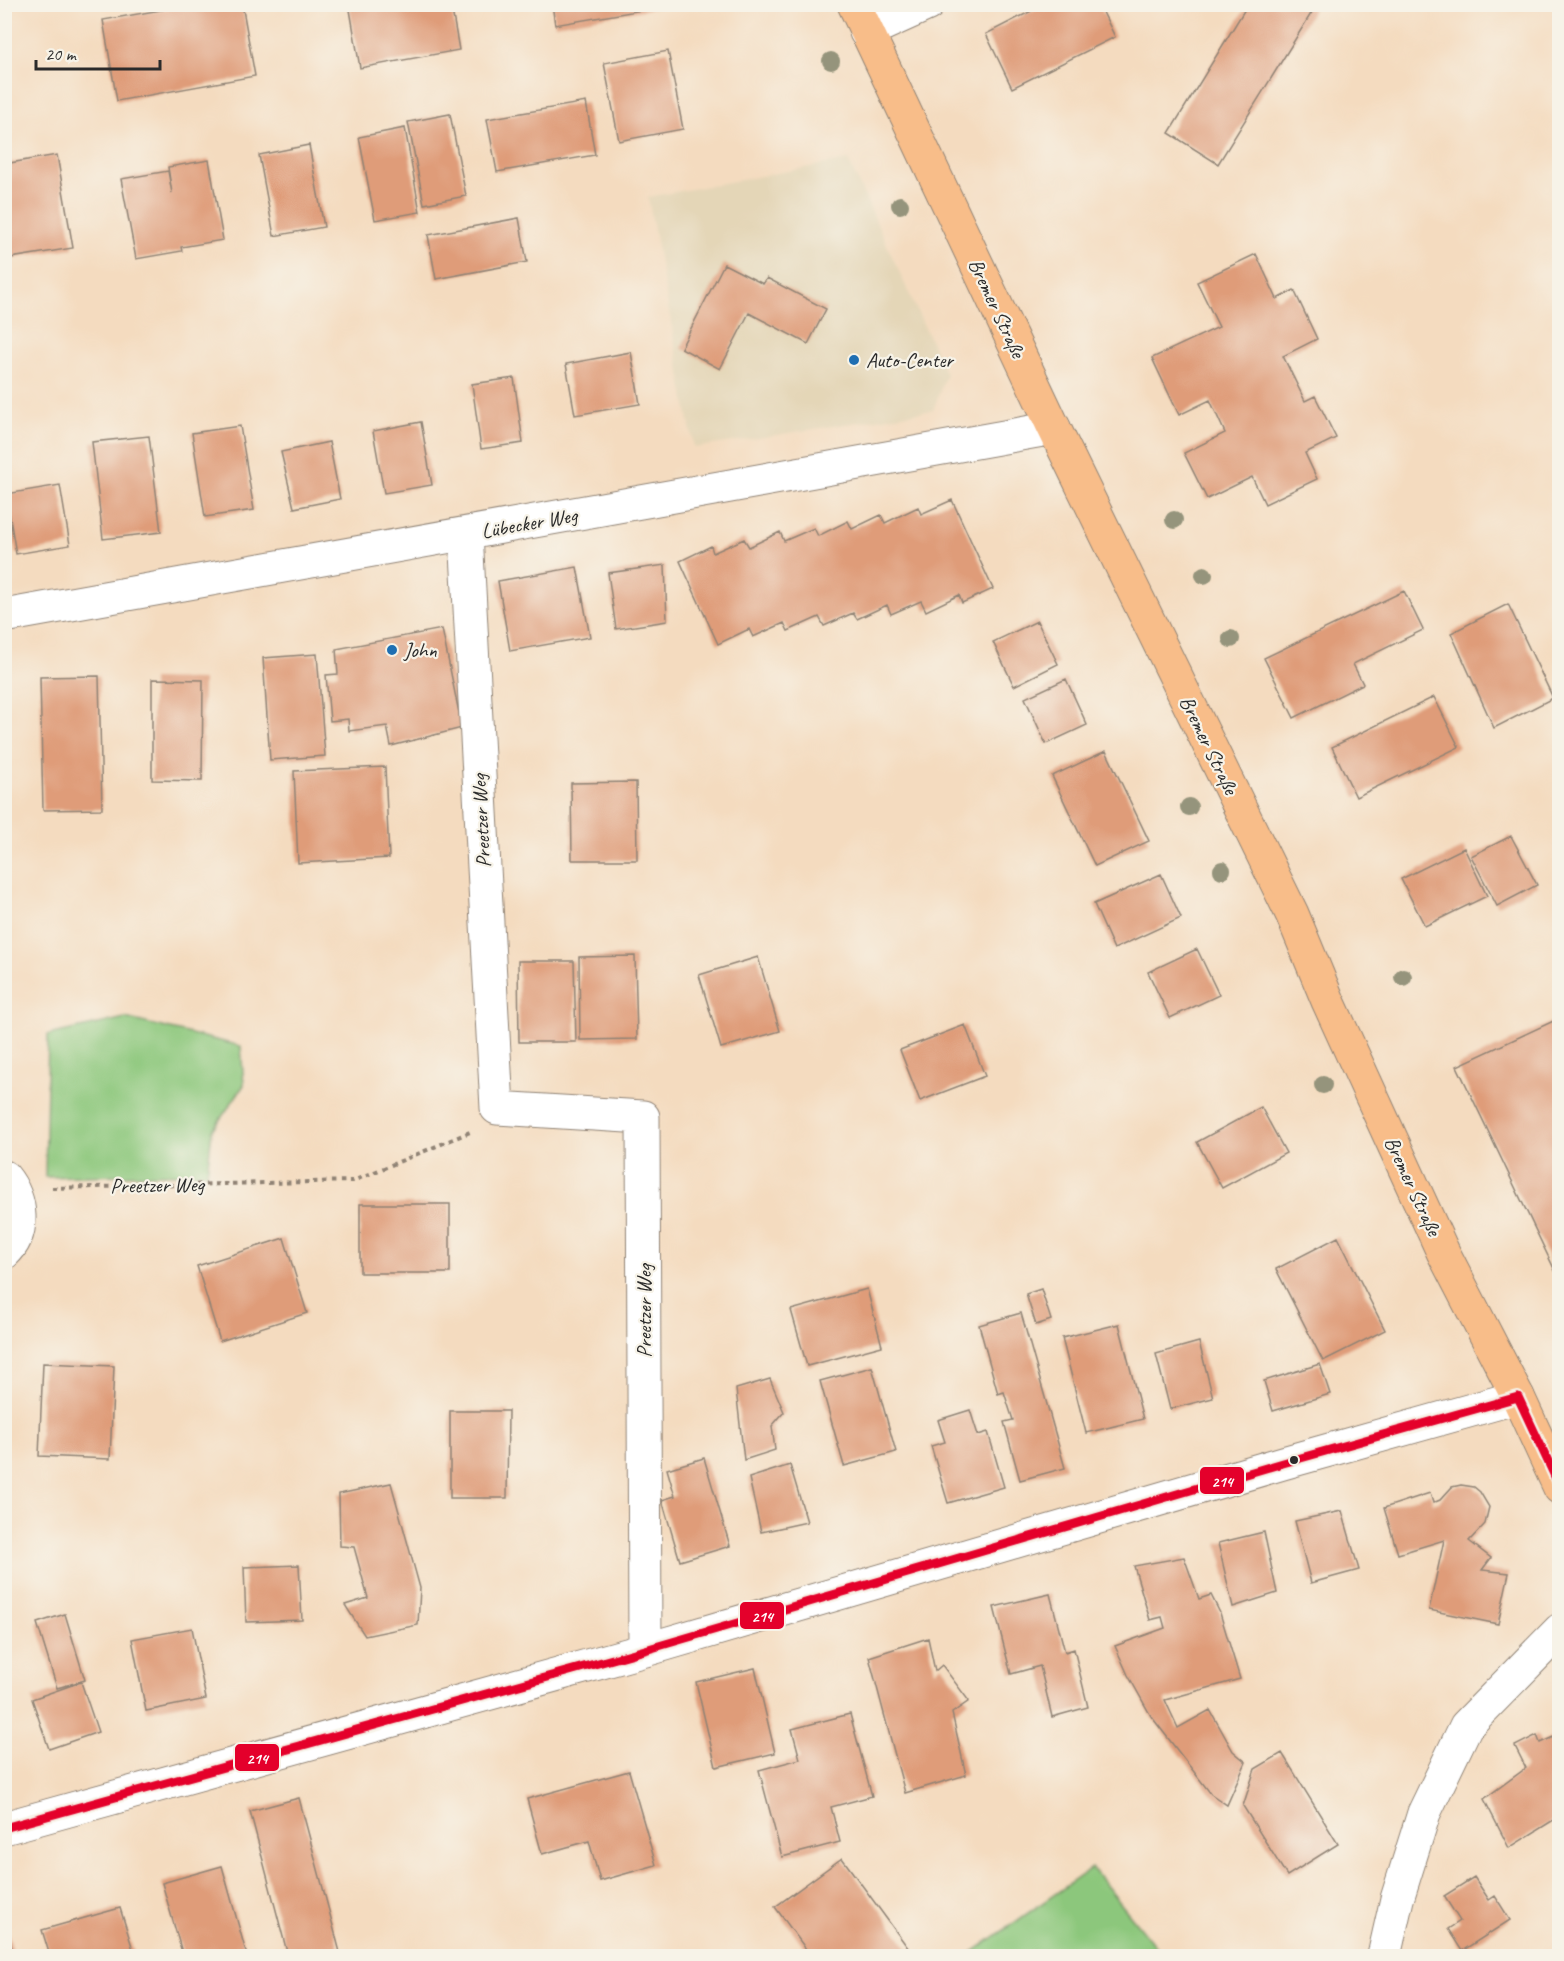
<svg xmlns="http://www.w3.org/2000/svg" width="1564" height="1961" font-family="Caveat,sans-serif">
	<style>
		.built { fill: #e4d6b7 }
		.green { fill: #8cc77c; stroke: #5c7954; stroke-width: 1.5 }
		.building { fill: #df9c79 }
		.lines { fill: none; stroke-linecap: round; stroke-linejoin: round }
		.minor-casing { stroke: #908375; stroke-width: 35 }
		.major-casing { stroke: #908375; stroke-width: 35 }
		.path { stroke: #908375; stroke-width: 4; stroke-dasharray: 4.5 4.5; stroke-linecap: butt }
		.minor { stroke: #fff; stroke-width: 33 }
		.major { stroke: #f8bd89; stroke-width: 33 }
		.bus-1-casing { stroke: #f7f3e8; stroke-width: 14 }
		.bus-1 { stroke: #e4002b; stroke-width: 9 }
		.tree { fill: #95947b }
		.poi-dot { fill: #1f6fb2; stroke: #f7f3e8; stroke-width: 2 }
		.bus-dot { fill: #2b2b2b; stroke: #f7f3e8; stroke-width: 2 }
		.labels { text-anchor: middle; stroke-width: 4.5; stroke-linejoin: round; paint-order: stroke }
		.street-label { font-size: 21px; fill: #2b2b2b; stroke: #f7f3e8 }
		.poi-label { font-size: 21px; fill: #2b2b2b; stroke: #f7f3e8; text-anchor: start }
		.line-badge { stroke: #f7f3e8; stroke-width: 2 }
		.badge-label { font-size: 16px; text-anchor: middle; font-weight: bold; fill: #fff }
	</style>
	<rect width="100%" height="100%" fill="#f7f3e8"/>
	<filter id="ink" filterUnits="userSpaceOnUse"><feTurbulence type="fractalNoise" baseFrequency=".0167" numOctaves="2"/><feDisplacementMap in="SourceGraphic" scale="12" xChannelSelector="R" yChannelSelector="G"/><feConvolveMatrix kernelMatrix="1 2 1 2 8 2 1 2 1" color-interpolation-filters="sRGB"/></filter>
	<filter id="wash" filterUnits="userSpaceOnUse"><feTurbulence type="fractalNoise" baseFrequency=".008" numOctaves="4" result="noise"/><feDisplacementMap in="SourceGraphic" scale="24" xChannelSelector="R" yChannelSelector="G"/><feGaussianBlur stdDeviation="1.35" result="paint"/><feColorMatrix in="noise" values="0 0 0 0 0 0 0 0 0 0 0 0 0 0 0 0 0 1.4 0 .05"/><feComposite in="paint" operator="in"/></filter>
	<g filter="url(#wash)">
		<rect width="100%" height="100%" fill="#f4dbbf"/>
		<path class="built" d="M 848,160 L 946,374 L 933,410 L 694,448 L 648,197 Z"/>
		<path class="green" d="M 125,1018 L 241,1046 L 244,1085 L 212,1131 L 207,1173 L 45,1177 L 48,1035 Z
			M 1092,1868 L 1163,1956 L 967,1956 Z"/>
		<g id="blocks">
			<path class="building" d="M 195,4 L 242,4 L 255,76 L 117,101 L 103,20 Z
				M 349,4 L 451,4 L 459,50 L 360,68 Z
				M 552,4 L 659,4 L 660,7 L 555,25 Z
				M 1045,4 L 1099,4 L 1115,37 L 1012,88 L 986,34 Z
				M 1248,4 L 1317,4 L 1218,164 L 1169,133 Z
				M 668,51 L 683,129 L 619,141 L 604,63 Z
				M 586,102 L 595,155 L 497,172 L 487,119 Z
				M 450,114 L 466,196 L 424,204 L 408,122 Z
				M 405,128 L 420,212 L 375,220 L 359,137 Z
				M 309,145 L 324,227 L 274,236 L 259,155 Z
				M 57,155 L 73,248 L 4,259 L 4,164 Z
				M 209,160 L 223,240 L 181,247 L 182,251 L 136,259 L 121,179 L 168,171 L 172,193 L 168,167 Z
				M 519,218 L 527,262 L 436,279 L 428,235 Z
				M 1256,254 L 1277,299 L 1294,290 L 1317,339 L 1283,356 L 1305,401 L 1315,396 L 1336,438 L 1305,453 L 1317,479 L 1265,504 L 1252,477 L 1207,499 L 1184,453 L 1225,433 L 1210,400 L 1179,415 L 1152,358 L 1219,327 L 1197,282 Z
				M 724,264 L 763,284 L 767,278 L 826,309 L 808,344 L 749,313 L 720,369 L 681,348 Z
				M 631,352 L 640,404 L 575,415 L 566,364 Z
				M 514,378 L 523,443 L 481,449 L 472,384 Z
				M 421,422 L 432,485 L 384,493 L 373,431 Z
				M 240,426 L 254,510 L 205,517 L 192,433 Z
				M 149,436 L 161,532 L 103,539 L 92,442 Z
				M 329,442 L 340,499 L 294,508 L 281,452 Z
				M 60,485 L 70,545 L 16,554 L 6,494 Z
				M 952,500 L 993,589 L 962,603 L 959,595 L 926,611 L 921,601 L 891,614 L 887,605 L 857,619 L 853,613 L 824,626 L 819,617 L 788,631 L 784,623 L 753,637 L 749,629 L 718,644 L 680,561 L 711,546 L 713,553 L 744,539 L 749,547 L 780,532 L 784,541 L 814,528 L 818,536 L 848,521 L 852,529 L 881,515 L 885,523 L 918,507 L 921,514 Z
				M 665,565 L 667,621 L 616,629 L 608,573 Z
				M 577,567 L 590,637 L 510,651 L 498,581 Z
				M 1404,591 L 1423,630 L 1353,664 L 1363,684 L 1294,718 L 1264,658 Z
				M 1508,604 L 1553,698 L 1494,728 L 1451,633 Z
				M 1037,621 L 1058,664 L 1014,686 L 993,642 Z
				M 442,629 L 462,728 L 391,746 L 387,726 L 349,731 L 348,719 L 330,721 L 326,675 L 338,674 L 336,649 Z
				M 317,654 L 325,756 L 270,760 L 263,658 Z
				M 99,676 L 102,809 L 43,810 L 40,677 Z
				M 152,679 L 203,680 L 202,781 L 152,780 Z
				M 1066,679 L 1087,725 L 1046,744 L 1025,698 Z
				M 1434,697 L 1459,747 L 1356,797 L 1332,747 Z
				M 1106,751 L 1149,841 L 1095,866 L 1052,776 Z
				M 385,767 L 389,858 L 298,863 L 294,771 Z
				M 636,782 L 637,860 L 572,860 L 571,783 Z
				M 1511,836 L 1537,885 L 1497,906 L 1471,856 Z
				M 1464,848 L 1487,896 L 1425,926 L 1401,879 Z
				M 1161,874 L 1181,918 L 1114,949 L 1094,904 Z
				M 1197,949 L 1219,995 L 1170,1018 L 1148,972 Z
				M 635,956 L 637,1039 L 580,1040 L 579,957 Z
				M 758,957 L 780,1031 L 721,1048 L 699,975 Z
				M 518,961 L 574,961 L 576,1042 L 519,1042 Z
				M 1560,1018 L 1560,1281 L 1457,1066 Z
				M 965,1025 L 985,1076 L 920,1101 L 900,1050 Z
				M 1261,1107 L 1286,1153 L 1222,1188 L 1197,1142 Z
				M 360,1204 L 450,1204 L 450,1273 L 360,1273 Z
				M 1338,1237 L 1385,1330 L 1323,1361 L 1276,1269 Z
				M 284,1238 L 307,1313 L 220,1341 L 197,1266 Z
				M 867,1289 L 882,1346 L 807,1366 L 791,1310 Z
				M 1041,1289 L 1051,1320 L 1036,1325 L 1026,1294 Z
				M 1021,1313 L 1065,1468 L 1020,1480 L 1004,1422 L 1013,1420 L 1004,1392 L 998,1394 L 979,1325 Z
				M 1119,1324 L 1143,1419 L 1086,1433 L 1062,1338 Z
				M 1199,1342 L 1213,1398 L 1170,1409 L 1156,1354 Z
				M 43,1363 L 114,1366 L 110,1459 L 39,1456 Z
				M 1320,1364 L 1330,1394 L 1273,1411 L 1264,1381 Z
				M 872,1367 L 896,1452 L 844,1466 L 820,1381 Z
				M 770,1379 L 784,1412 L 772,1426 L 775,1450 L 744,1460 L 736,1389 Z
				M 970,1410 L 978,1435 L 988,1432 L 1004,1487 L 948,1503 L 931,1446 L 945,1442 L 938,1420 Z
				M 450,1411 L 508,1411 L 507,1498 L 450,1498 Z
				M 704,1458 L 730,1546 L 680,1561 L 662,1500 L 675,1496 L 667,1469 Z
				M 790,1465 L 807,1522 L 761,1532 L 749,1478 Z
				M 391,1483 L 420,1588 L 418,1625 L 365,1636 L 345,1605 L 368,1598 L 354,1547 L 340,1546 L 339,1494 Z
				M 1461,1485 L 1474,1487 L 1480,1492 L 1489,1507 L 1485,1524 L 1469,1541 L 1491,1558 L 1482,1570 L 1509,1573 L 1498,1624 L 1429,1610 L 1444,1540 L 1398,1554 L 1384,1508 L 1430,1493 L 1433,1503 L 1440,1500 L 1452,1487 Z
				M 1342,1511 L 1359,1570 L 1311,1583 L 1295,1521 Z
				M 1264,1532 L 1277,1593 L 1233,1607 L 1218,1543 Z
				M 1184,1557 L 1199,1599 L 1211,1595 L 1220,1613 L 1240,1679 L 1165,1700 L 1178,1728 L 1210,1710 L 1233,1751 L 1246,1762 L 1227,1805 L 1211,1794 L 1151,1716 L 1128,1675 L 1115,1646 L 1165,1628 L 1162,1617 L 1150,1620 L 1134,1566 Z
				M 299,1565 L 302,1620 L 246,1622 L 244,1567 Z
				M 1050,1594 L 1065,1652 L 1074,1649 L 1088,1707 L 1052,1717 L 1040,1666 L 1011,1674 L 994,1607 Z
				M 65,1614 L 85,1680 L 57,1688 L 37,1623 Z
				M 192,1628 L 206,1699 L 146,1711 L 132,1639 Z
				M 928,1638 L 935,1671 L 942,1665 L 969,1701 L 952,1713 L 966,1775 L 905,1793 L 869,1657 Z
				M 755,1668 L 775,1753 L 716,1767 L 696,1682 Z
				M 81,1682 L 98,1732 L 49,1749 L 32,1699 Z
				M 850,1714 L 872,1796 L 831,1807 L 840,1842 L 782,1857 L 759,1770 L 800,1759 L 792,1729 Z
				M 1560,1734 L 1560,1816 L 1509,1848 L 1484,1799 L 1526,1768 L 1515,1746 L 1537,1735 L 1540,1743 Z
				M 1282,1753 L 1338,1844 L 1287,1876 L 1243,1806 L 1255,1769 Z
				M 629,1771 L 656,1865 L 600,1881 L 589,1841 L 542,1854 L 527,1799 Z
				M 299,1798 L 341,1956 L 288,1956 L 250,1811 Z
				M 842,1858 L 914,1956 L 811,1956 L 775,1907 Z
				M 222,1866 L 247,1956 L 183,1956 L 162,1883 Z
				M 1474,1877 L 1489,1900 L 1495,1896 L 1510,1920 L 1462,1951 L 1448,1929 L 1460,1921 L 1444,1896 Z
				M 120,1908 L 135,1956 L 50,1956 L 42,1930 Z
				M 4,1922 L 5,1922 L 14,1956 L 4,1956 Z"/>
		</g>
	</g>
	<g filter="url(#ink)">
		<use href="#blocks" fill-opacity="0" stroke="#908375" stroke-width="1.5"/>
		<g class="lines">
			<defs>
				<path id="minor" d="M 866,32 L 928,4
					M 466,534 L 497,1108 L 643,1117 L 645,1650
					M 4,616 L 1054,428
					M 4,1177 C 22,1199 26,1233 4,1253
					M 4,1828 L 645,1650 L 1283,1463 L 1518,1397
					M 1384,1956 L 1397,1899 L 1424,1813 L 1466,1726 L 1560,1630"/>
				<path id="major" d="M 854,4 L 1054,428 L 1292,914 L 1328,1001 L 1443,1252 L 1518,1397 L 1560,1488"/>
			</defs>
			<use href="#minor" class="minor-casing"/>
			<use href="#major" class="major-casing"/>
			<path class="path" d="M 52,1188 L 353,1181 L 470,1132"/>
			<use href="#minor" class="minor"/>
			<use href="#major" class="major"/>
			<defs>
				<path id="bus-1" d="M 1518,1397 L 1560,1487
					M 4,1828 L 645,1650 L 1283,1463 L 1518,1397"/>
			</defs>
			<use href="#bus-1" class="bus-1-casing"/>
			<use href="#bus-1" class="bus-1"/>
		</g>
		<g class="tree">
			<circle cx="831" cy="61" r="9"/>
			<circle cx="900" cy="205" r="9"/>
			<circle cx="1174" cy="520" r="9"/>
			<circle cx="1204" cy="575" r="9"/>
			<circle cx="1231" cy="639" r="9"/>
			<circle cx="1189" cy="807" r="9"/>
			<circle cx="1222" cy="870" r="9"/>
			<circle cx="1403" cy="977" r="9"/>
			<circle cx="1323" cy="1085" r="9"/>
		</g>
	</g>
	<g class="poi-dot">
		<circle cx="854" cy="360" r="6"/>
		<circle cx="392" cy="650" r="6"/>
	</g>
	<circle class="bus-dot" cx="1294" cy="1460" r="5"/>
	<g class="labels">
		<g class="street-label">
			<text transform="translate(997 308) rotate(65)" y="7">Bremer Straße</text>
			<text transform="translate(529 523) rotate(-10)" y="7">Lübecker Weg</text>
			<text transform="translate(1209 745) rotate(64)" y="7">Bremer Straße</text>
			<text transform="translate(481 821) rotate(-93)" y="7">Preetzer Weg</text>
			<text transform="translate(157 1185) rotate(-1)" y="7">Preetzer Weg</text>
			<text transform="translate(1413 1186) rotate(65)" y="7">Bremer Straße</text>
			<text transform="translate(644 1311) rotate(-90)" y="7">Preetzer Weg</text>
		</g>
		<g class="poi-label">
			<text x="866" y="367">Auto-Center</text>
			<text x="404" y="657">John</text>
		</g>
	</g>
	<g class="line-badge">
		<rect x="1199" y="1466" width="46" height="29" rx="6" fill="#e4002b"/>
		<rect x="739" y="1601" width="46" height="29" rx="6" fill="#e4002b"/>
		<rect x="234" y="1743" width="46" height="29" rx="6" fill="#e4002b"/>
	</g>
	<g class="badge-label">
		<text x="1222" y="1487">214</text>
		<text x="762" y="1622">214</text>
		<text x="257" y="1764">214</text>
	</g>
	<rect width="1564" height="1961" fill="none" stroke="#f7f3e8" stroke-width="24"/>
	<path d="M36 60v9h124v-9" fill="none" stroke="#2b2b2b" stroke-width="3"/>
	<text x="45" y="60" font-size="18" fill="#2b2b2b" stroke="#f7f3e8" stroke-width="4.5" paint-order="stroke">20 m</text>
</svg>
